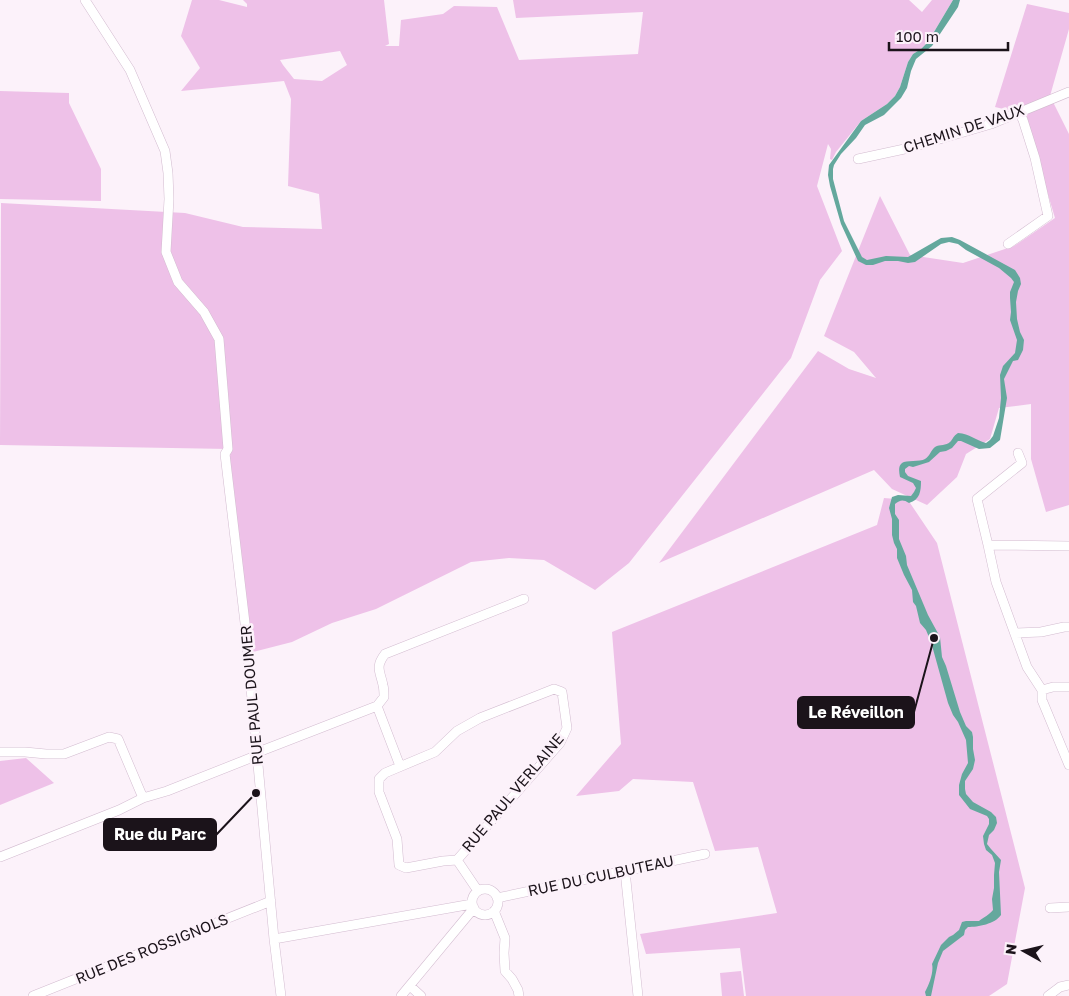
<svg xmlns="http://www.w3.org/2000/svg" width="1069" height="996" font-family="'Golos Text',sans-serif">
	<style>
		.green { fill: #eec1e8; fill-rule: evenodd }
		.water { fill: #64a89d }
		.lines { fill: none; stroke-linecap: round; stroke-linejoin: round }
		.street-casing { stroke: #d3bcd0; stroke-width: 10 }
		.street { stroke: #fff; stroke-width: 9 }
		.labels { text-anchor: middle; stroke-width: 5; stroke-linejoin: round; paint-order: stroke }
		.street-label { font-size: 15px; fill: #1b131a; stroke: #fcf2fa }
		.leader { fill: none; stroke: #1b131a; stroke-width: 2 }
		.callout-dot { fill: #1b131a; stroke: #fcf2fa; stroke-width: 2 }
		.callout { fill: #1b131a; stroke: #1b131a; stroke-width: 2 }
		.callout-label { font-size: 16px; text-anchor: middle; font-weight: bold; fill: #fff }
	</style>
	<rect width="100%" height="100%" fill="#fcf2fa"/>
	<path class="green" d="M 192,0 L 219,0 L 247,7 L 247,4 L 243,0 L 384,0 L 389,44 L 385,46 L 399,46 L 401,20 L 443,14 L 454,6 L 497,7 L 519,60 L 638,54 L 643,12 L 516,18 L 513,0 L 909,0 L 922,12 L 932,0 L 953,0 L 928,42 L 921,49 L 913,54 L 908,62 L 900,87 L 895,96 L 887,104 L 861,121 L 836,152 L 832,160 L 830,159 L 831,149 L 828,144 L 817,186 L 842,251 L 820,280 L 791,358 L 629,563 L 595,590 L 544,560 L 509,558 L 471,562 L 376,609 L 332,623 L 292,642 L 245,654 L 229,449 L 0,445 L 1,203 L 185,213 L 243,227 L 322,229 L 319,194 L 288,186 L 291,99 L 284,81 L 181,91 L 200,68 L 181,36 ZM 340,51 L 347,65 L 322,81 L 294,79 L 283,65 L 280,60 Z
		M 1027,4 L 1069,13 L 1069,29 L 1050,96 L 1069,134 L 1069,505 L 1046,512 L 1031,459 L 1031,404 L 999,408 L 990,439 L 966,454 L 957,477 L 927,505 L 892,489 L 874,470 L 659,563 L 818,351 L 849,369 L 876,378 L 854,352 L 824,336 L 880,196 L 910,255 L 963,263 L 1014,246 L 1055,218 L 1024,114 L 995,107 Z
		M 0,91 L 69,93 L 69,103 L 101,169 L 101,201 L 0,199 Z
		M 884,498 L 908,500 L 937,543 L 1025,888 L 1007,984 L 989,996 L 746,996 L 740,948 L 646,954 L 640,934 L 777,913 L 758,847 L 715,851 L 693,782 L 633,779 L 619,791 L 576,796 L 621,744 L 612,632 L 877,525 Z
		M 26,758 L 54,783 L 0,805 L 0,761 Z
		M 741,971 L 744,996 L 722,996 L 720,973 Z"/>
	<path class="water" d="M 953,0 L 960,0 L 958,7 L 932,46 L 916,59 L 911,71 L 907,88 L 901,98 L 884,115 L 865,125 L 856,138 L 841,154 L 834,165 L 833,169 L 833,179 L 844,221 L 862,257 L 867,260 L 886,256 L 908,257 L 941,238 L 952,237 L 960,240 L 1015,270 L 1020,278 L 1021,284 L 1018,291 L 1016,302 L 1017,319 L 1020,332 L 1024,340 L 1023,350 L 1018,360 L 1013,361 L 1004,379 L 1007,398 L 1000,440 L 990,448 L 979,449 L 961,441 L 958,441 L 952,448 L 946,451 L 940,452 L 929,462 L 913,467 L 909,466 L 905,469 L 905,472 L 908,476 L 921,481 C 921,491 920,500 909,503 C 903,499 900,500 895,504 L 895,514 L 899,520 L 899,539 L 906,556 L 907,565 L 928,615 L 940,637 L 942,657 L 946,666 L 960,712 L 966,726 L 972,732 L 973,737 L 973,749 L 975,760 L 973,769 L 965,781 L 965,789 L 966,794 L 973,802 L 991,812 L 996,817 L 997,823 L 994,830 L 989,835 L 987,844 L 991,849 L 1001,860 L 999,872 L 1001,915 C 995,924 978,927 968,927 L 965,930 L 964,935 L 943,951 L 938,963 L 931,996 L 926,996 L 925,992 C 929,985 934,972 932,964 L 941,945 L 949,937 L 953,935 L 959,930 L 962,922 L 966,921 L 979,921 C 983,918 990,914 993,910 L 992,899 L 994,888 L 994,875 L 995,863 L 992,855 L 986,850 L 984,844 L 983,836 L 989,824 L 989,819 L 987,816 L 970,809 L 959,795 L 959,785 L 962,774 L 968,763 L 966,740 L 958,722 L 953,715 L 948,703 L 931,642 L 926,630 L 920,623 L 916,606 L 913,602 L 912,590 L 904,575 L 897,558 L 897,549 L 894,543 L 892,535 L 892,519 L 889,508 L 892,497 L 898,495 L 911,496 L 914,492 L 916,488 L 913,483 L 900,477 C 899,472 898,466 902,463 C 906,460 920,462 925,459 C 930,456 931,450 935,447 C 940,444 946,446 950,442 C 953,439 953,436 958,433 C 970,434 975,440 986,443 L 990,440 L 993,436 L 999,418 L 1001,398 L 1000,375 L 1003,366 L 1015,353 L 1017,340 L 1010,320 L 1011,312 L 1010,298 L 1010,292 L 1014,282 L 1011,278 L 999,268 L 966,250 L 958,244 L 949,242 L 941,244 L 915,262 L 908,263 L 898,261 L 885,261 L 873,265 L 866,265 L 858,261 L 841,224 L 830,186 L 828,175 L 829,165 L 861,121 L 887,104 L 895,96 L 900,87 L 908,62 L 913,54 L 921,49 L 928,42 Z"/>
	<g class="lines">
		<defs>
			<path id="street" d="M 85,0 L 130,70 L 165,151 L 168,173 L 169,199 L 166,252 L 178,282 L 204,312 L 219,339 L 228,449 L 225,454 L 245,623 L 274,939 L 281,996
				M 858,159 L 909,148 L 991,124 L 1069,92
				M 1008,244 L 1048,216 L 1035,158 L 1023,120 L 1019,112
				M 1018,453 L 1022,463 L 977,499 L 988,545 L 1069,546
				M 988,545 L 996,582 L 1027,667 L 1042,690
				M 1015,633 L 1041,632 L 1064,627 L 1069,627
				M 1042,690 L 1042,700 L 1069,765
				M 1042,690 L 1053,687 L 1069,687
				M 377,706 L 400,766
				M 0,752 L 25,752 L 46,754 L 64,754 L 109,737 L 118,739 L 143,798
				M 0,857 L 119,810 L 143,798 L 167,791 L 253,757 L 257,756 L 261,751 L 377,706 L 384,697 C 384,693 384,689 383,685 C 380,671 375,667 385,654 L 524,599
				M 457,860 L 560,743 L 567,728 L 562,692 L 554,689 L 480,718 L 457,731 L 435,752 L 385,773 L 379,779 L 379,792 L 397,839 L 399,865 L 406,868 L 443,861 L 457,860 L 478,891
				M 625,871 L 638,996
				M472 902a13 13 0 1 1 26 0a13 13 0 1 1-26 0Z
				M 497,898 L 705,854
				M 1050,908 L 1069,907
				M 494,911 L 505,938 L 504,953 L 505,971 L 512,979 L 518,990 L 519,996
				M 274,939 L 472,904
				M 410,986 L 421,996
				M 33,996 L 271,901
				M 401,996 L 474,908
				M 1048,996 L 1060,987 L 1069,985"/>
		</defs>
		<use href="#street" class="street-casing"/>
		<use href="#street" class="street"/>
	</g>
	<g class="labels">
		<g class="street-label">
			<text transform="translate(964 129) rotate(-18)" y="5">CHEMIN DE VAUX</text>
			<text transform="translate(252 695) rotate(-95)" y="5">RUE PAUL DOUMER</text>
			<text transform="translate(513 793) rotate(-50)" y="5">RUE PAUL VERLAINE</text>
			<text transform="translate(601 876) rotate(-12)" y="5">RUE DU CULBUTEAU</text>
			<text transform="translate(152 949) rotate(-22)" y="5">RUE DES ROSSIGNOLS</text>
		</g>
	</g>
	<path class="leader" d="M934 638L914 712M256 793L216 835"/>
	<g class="callout-dot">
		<circle cx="934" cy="638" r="5"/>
		<circle cx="256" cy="793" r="5"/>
	</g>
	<g class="callout">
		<rect x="798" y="697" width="116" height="31" rx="5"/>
		<rect x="104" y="819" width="112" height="31" rx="5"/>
	</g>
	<g class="callout-label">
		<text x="856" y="718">Le Réveillon</text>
		<text x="160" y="840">Rue du Parc</text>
	</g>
	<g transform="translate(1024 951) rotate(278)" stroke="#fcf2fa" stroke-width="4" paint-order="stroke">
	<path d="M0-4L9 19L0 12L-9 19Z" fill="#1b131a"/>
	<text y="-8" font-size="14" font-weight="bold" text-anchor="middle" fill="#1b131a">N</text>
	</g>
	<path d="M889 42v8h119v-8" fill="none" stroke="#1b131a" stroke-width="2.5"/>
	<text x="896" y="42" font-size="15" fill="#1b131a" stroke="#fcf2fa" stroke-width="4" paint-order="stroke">100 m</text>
</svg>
